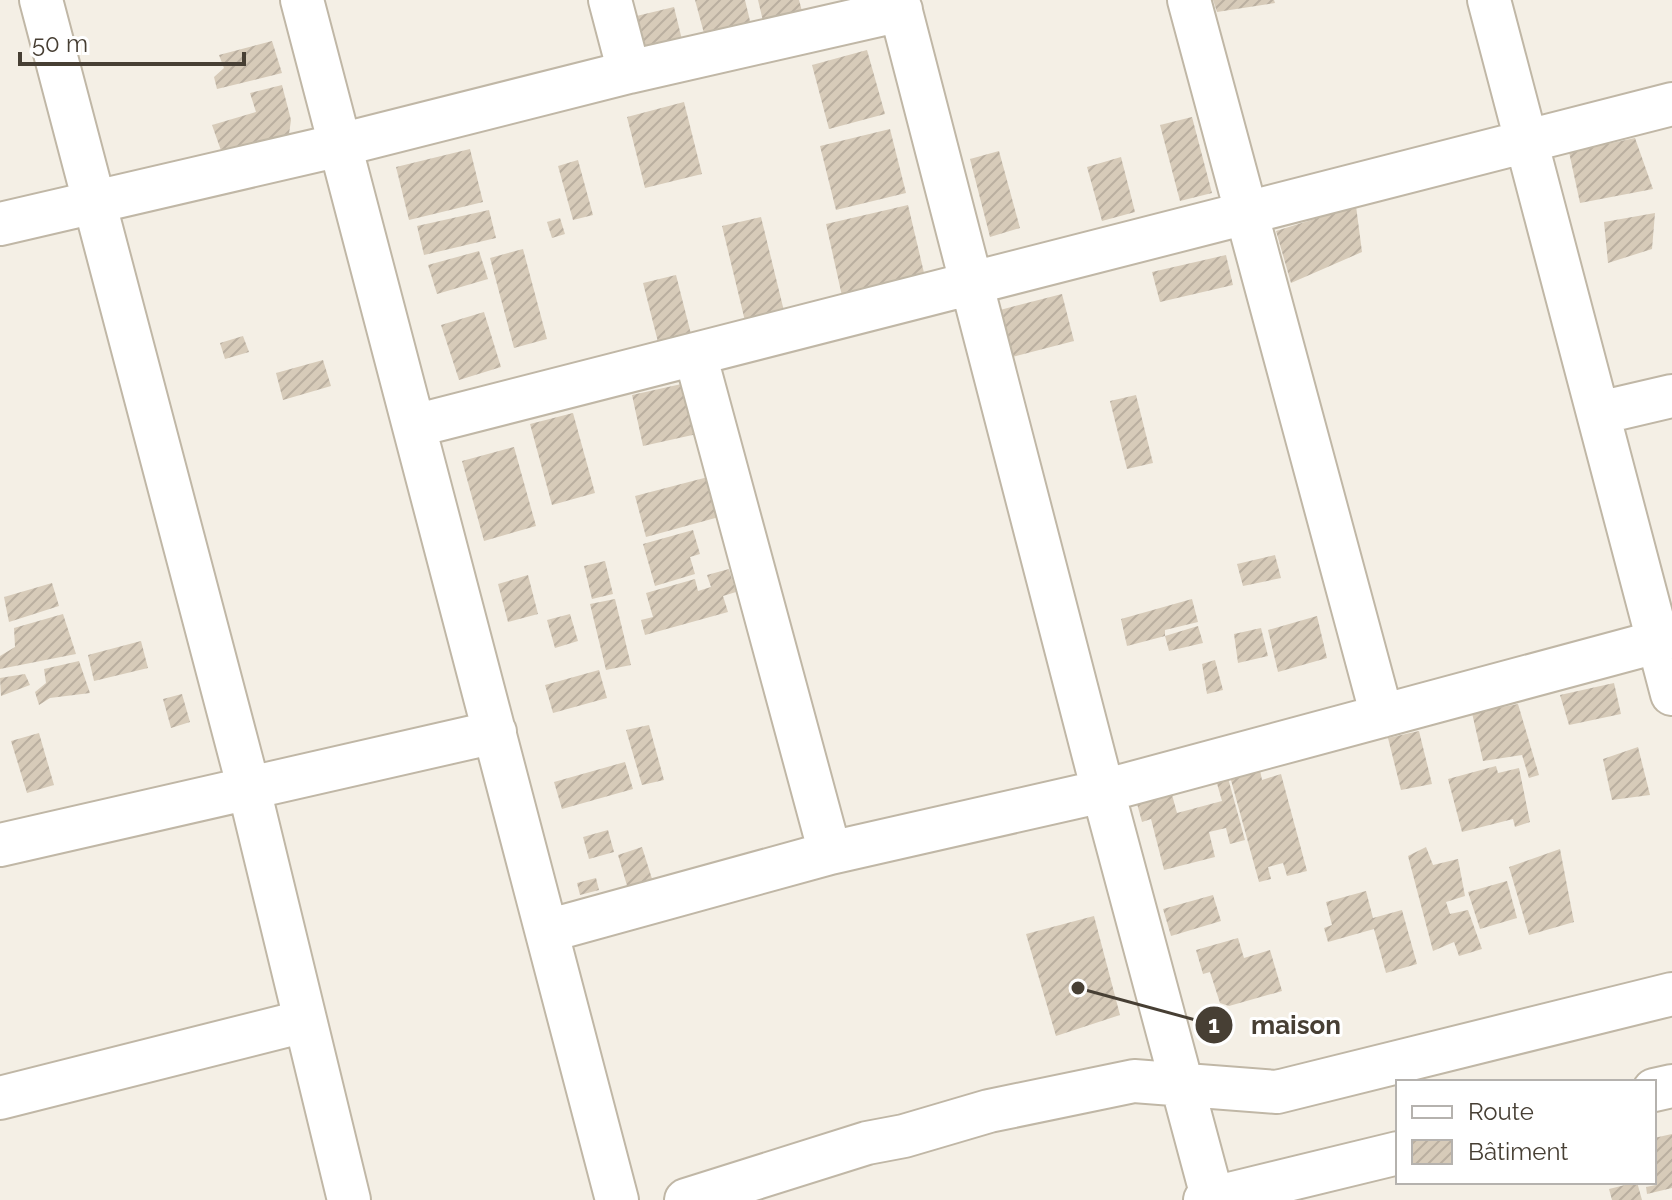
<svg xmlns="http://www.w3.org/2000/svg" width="1672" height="1200" font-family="Raleway,sans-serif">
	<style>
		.building { fill: url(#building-hatch) }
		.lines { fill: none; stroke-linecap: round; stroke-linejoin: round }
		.minor-casing { stroke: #c0b7a6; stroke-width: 46 }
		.minor { stroke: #fff; stroke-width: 42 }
		.leader { fill: none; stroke: #473f34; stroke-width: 3 }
		.callout-dot { fill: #473f34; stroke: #fff; stroke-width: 3 }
		.mark-label { font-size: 24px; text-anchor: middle; font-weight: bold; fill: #fff }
		.callout-label { font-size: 26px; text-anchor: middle; font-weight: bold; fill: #473f34; stroke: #fff; stroke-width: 6; stroke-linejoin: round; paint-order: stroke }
	</style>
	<defs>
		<pattern id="building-hatch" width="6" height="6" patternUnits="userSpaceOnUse" patternTransform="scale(2)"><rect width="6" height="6" fill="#d7cbb9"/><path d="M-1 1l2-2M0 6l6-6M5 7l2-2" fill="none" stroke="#baafa0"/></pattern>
	</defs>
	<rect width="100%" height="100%" fill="#f4efe5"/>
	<path class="building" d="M 695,0 L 745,0 L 751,25 L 705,37 Z
		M 758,0 L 799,0 L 802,11 L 763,21 Z
		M 1213,0 L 1274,0 L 1275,3 L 1217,12 Z
		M 674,7 L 685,52 L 635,63 L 624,19 Z
		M 272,41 L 282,73 L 217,89 L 214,77 L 224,68 L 219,55 Z
		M 867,50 L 885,114 L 829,129 L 812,65 Z
		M 282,85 L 291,120 L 288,141 L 224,159 L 212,125 L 256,112 L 250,93 Z
		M 684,102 L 702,174 L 645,188 L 627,117 Z
		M 1192,117 L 1212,193 L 1180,201 L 1160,125 Z
		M 890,129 L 906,193 L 836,210 L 820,146 Z
		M 1635,138 L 1653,189 L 1580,203 L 1569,152 Z
		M 470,149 L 483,202 L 409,220 L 396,167 Z
		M 999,151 L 1020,228 L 990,237 L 970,159 Z
		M 1121,157 L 1135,212 L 1102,221 L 1087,167 Z
		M 578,160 L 593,215 L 573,220 L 558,166 Z
		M 908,205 L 925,277 L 842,296 L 826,224 Z
		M 1356,206 L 1362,252 L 1291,283 L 1276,231 Z
		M 489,210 L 496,238 L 424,255 L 417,226 Z
		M 1655,213 L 1652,249 L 1608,263 L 1604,222 Z
		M 761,217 L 784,311 L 745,321 L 722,226 Z
		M 560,218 L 565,234 L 552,238 L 547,222 Z
		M 523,249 L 547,339 L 514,348 L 490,258 Z
		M 479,251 L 488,279 L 437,294 L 428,265 Z
		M 1226,255 L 1233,285 L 1160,302 L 1152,272 Z
		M 676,275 L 691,334 L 658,342 L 643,283 Z
		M 1062,294 L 1074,341 L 1012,357 L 1000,310 Z
		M 484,312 L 501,367 L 459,380 L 441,325 Z
		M 243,336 L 249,352 L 225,359 L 220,343 Z
		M 323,360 L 331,386 L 283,400 L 276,373 Z
		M 686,383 L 697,434 L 643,446 L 632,395 Z
		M 1136,395 L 1153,463 L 1127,469 L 1110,401 Z
		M 573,413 L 595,493 L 552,505 L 530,424 Z
		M 514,447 L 536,526 L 484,541 L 462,461 Z
		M 708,477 L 719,517 L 646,537 L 635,496 Z
		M 693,530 L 700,554 L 690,557 L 695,574 L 655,586 L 643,544 Z
		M 1275,555 L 1281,578 L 1243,586 L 1237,564 Z
		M 605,561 L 613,594 L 592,599 L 584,566 Z
		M 729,569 L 736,592 L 723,596 L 728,612 L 645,635 L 641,620 L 653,617 L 646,593 L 695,579 L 698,591 L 711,587 L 707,575 Z
		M 528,575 L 538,614 L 508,622 L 498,584 Z
		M 52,583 L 59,606 L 9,622 L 4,597 Z
		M 615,599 L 631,665 L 606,670 L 590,604 Z
		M 1192,599 L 1198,622 L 1165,630 L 1165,636 L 1127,646 L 1121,619 Z
		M 63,614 L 76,654 L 0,669 L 0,656 L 15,647 L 14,628 Z
		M 570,614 L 578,641 L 555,648 L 547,620 Z
		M 1317,616 L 1327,658 L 1278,672 L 1268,630 Z
		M 1198,626 L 1203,643 L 1169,651 L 1165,636 Z
		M 1261,628 L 1268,656 L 1238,663 L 1234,634 Z
		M 141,641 L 148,668 L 94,681 L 88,655 Z
		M 1215,660 L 1223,690 L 1207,694 L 1202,664 Z
		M 79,661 L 90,693 L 50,698 L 39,705 L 35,692 L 46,683 L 44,669 Z
		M 599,670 L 607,698 L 553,713 L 545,685 Z
		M 25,674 L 30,685 L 1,696 L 0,678 Z
		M 1614,683 L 1621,714 L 1569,725 L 1560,695 Z
		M 182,694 L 190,722 L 171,728 L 163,699 Z
		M 1518,704 L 1539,775 L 1529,778 L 1522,755 L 1483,761 L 1472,713 Z
		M 649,725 L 664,780 L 642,785 L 626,730 Z
		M 1419,731 L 1432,784 L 1401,790 L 1388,738 Z
		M 39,733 L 54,785 L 27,793 L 11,741 Z
		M 1638,747 L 1650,795 L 1612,800 L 1603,759 Z
		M 625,762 L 633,789 L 562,809 L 554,782 Z
		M 1496,766 L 1498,773 L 1519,768 L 1530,822 L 1515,827 L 1513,819 L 1462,832 L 1448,779 Z
		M 1260,770 L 1262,780 L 1281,774 L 1307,871 L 1287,876 L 1283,863 L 1268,867 L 1271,879 L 1259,882 L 1229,773 Z
		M 1228,778 L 1245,840 L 1230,844 L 1226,828 L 1209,832 L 1215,857 L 1164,870 L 1151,819 L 1142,822 L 1136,800 L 1171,791 L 1177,813 L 1222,801 L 1216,780 Z
		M 608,830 L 614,852 L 589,859 L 583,837 Z
		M 642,847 L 653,882 L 628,889 L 618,855 Z
		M 1426,847 L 1433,865 L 1458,859 L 1465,896 L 1446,902 L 1450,914 L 1468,910 L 1482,949 L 1459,956 L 1454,942 L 1433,951 L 1408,856 Z
		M 1560,849 L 1574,922 L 1529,935 L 1509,867 Z
		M 596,878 L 599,890 L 580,895 L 577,883 Z
		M 1507,881 L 1517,918 L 1480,929 L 1468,892 Z
		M 1366,891 L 1373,918 L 1402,910 L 1417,964 L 1386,973 L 1374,929 L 1328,942 L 1324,928 L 1332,925 L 1326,902 Z
		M 1213,895 L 1221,921 L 1171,936 L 1163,909 Z
		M 1094,916 L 1120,1015 L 1056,1036 L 1026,934 Z
		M 1238,938 L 1244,958 L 1270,950 L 1282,991 L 1229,1006 L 1220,1003 L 1210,972 L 1203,974 L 1196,950 Z
		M 1672,1134 L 1672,1188 L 1647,1194 L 1646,1187 L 1656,1185 L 1654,1138 Z
		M 1637,1182 L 1642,1200 L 1612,1200 L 1609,1189 Z"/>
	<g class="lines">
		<defs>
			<path id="minor" d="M 41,0 L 249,789 L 349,1200
				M 302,0 L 617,1200
				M 610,0 L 629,72
				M 898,0 L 1103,791 L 1213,1200
				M 1189,0 L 1382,716
				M 1489,0 L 1672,694
				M 0,224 L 340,145 L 629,72 L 901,10
				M 695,354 L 830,853
				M 1599,413 L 1672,396
				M 414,426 L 1672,104
				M 0,845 L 495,732
				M 547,931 L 830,853 L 1103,791 L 1660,641
				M 1654,1090 L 1672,1086
				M 0,1098 L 305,1021
				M 686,1200 L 867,1143 L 904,1136 L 989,1111 L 1134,1081 L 1277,1092 L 1672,994
				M 1205,1200 L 1398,1153"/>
		</defs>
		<use href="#minor" class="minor-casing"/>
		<use href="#minor" class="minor"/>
	</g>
	<path class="leader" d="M1078 988L1214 1025"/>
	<g class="callout-dot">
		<circle cx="1078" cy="988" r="8"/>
		<circle cx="1214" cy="1025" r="20"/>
	</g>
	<g class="mark-label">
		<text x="1214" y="1033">1</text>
	</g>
	<g class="callout-label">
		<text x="1296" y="1034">maison</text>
	</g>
	<rect x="1396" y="1080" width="260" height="104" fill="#ffffff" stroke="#b5b2ae" stroke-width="2"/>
	<rect x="1412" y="1106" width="40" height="12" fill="#ffffff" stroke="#b5b2ae" stroke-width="2"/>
	<text x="1468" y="1120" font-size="24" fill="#473f34">Route</text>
	<rect x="1412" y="1140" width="40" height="24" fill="url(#building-hatch)" stroke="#b5b2ae" stroke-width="2"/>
	<text x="1468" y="1160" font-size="24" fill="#473f34">Bâtiment</text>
	<path d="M20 52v12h224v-12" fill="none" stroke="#473f34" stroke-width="4"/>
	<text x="32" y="52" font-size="24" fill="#473f34" stroke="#ffffff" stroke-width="6" paint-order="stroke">50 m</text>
</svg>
